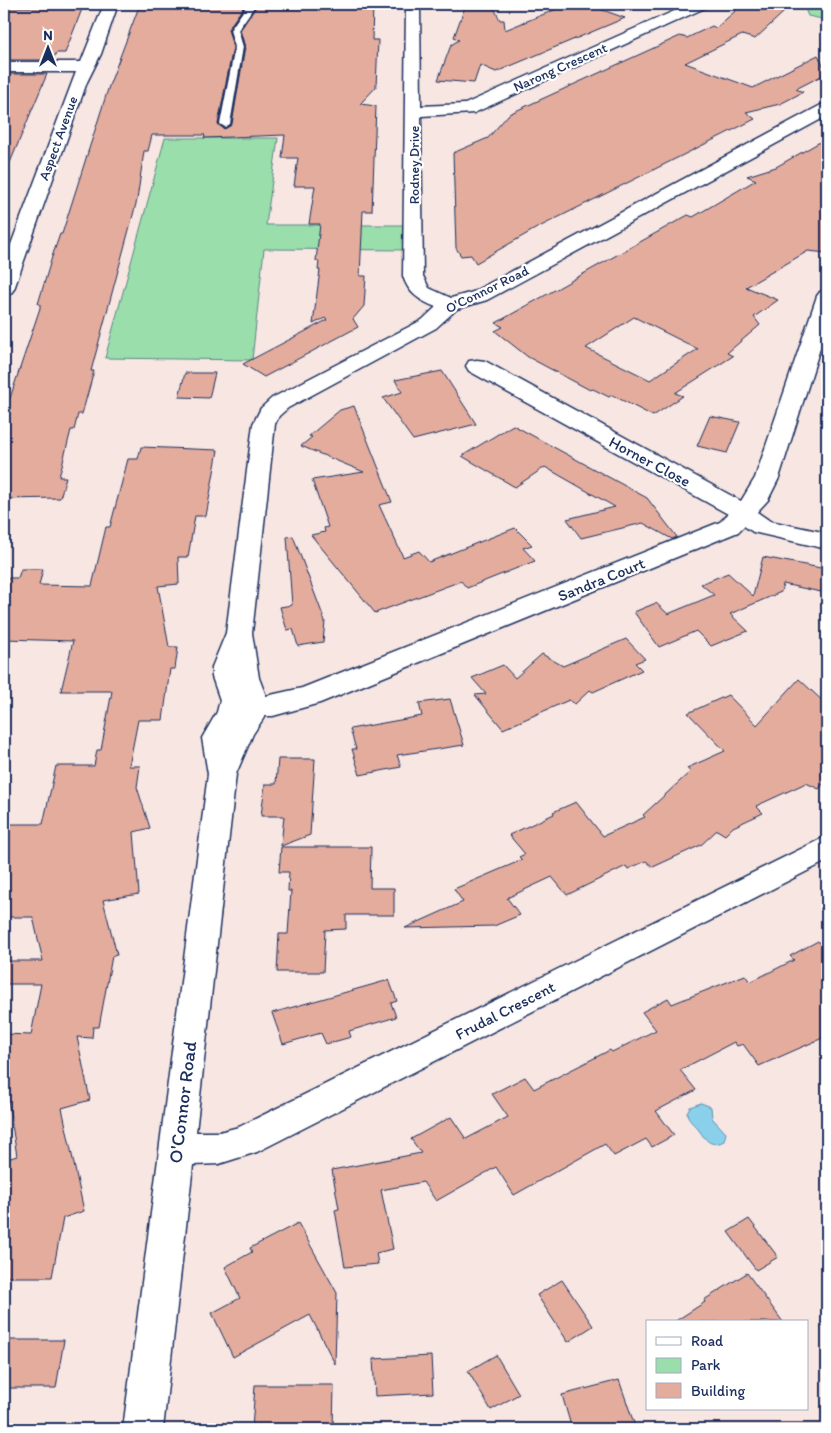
<svg xmlns="http://www.w3.org/2000/svg" width="831" height="1433" font-family="Itim,sans-serif">
	<style>
		.green { fill: #9adeab; stroke: #5a8684 }
		.water { fill: #8ad0eb; stroke: #5e90b3 }
		.building { fill: #e4ac9d; stroke: #1b2f5e; fill-rule: evenodd }
		.lines { fill: none; stroke-linecap: round; stroke-linejoin: round }
		.lane-casing { stroke: #1b2f5e; stroke-width: 4 }
		.street-casing { stroke: #1b2f5e; stroke-width: 3 }
		.lane { fill: #fff; fill-rule: evenodd }
		.street { fill: #fff; fill-rule: evenodd }
		.labels { text-anchor: middle; stroke-width: 4.5; stroke-linejoin: round; paint-order: stroke }
		.far-street-label { font-size: 14px; fill: #1b2f5e; stroke: #fff }
		.street-label { font-size: 16px; fill: #1b2f5e; stroke: #fff }
		.near-street-label { font-size: 19px; fill: #1b2f5e; stroke: #fff }
	</style>
	<rect width="100%" height="100%" fill="#f7e6e2"/>
	<filter id="ink" filterUnits="userSpaceOnUse"><feTurbulence type="fractalNoise" baseFrequency=".02" numOctaves="2"/><feDisplacementMap in="SourceGraphic" scale="10" xChannelSelector="R" yChannelSelector="G"/><feConvolveMatrix kernelMatrix="1 2 1 2 8 2 1 2 1" color-interpolation-filters="sRGB"/></filter>
	<g filter="url(#ink)">
		<path class="green" d="M 803,4 L 827,4 L 827,20 L 808,16 Z
			M 165,138 L 278,138 L 266,225 L 414,225 L 413,250 L 264,249 L 252,360 L 105,358 Z"/>
		<path class="water" d="M 701,1103 L 711,1107 L 712,1118 L 726,1133 L 724,1141 C 710,1148 706,1140 698,1129 C 693,1123 688,1121 687,1112 L 690,1107 Z"/>
		<path class="building" d="M 140,4 L 245,5 L 228,29 L 233,47 L 218,124 L 224,129 L 232,124 L 245,47 L 240,30 L 257,5 L 338,8 L 339,4 L 373,4 L 372,40 L 378,40 L 376,87 L 360,104 L 376,106 L 372,211 L 363,211 L 360,276 L 366,276 L 364,306 L 353,319 L 358,327 L 264,377 L 243,364 L 327,320 L 325,318 L 313,324 L 320,270 L 318,270 L 319,261 L 316,261 L 320,224 L 309,224 L 315,186 L 294,186 L 298,158 L 282,158 L 285,135 L 204,138 L 205,135 L 152,135 L 148,151 L 144,151 L 137,200 L 91,371 L 94,371 L 82,414 L 78,414 L 74,430 L 71,430 L 59,477 L 66,477 L 60,498 L 4,499 L 4,416 L 40,308 L 40,304 L 38,304 L 52,257 L 60,234 L 62,234 L 109,86 Z
			M 466,4 L 492,4 L 500,20 L 504,20 L 505,30 L 569,4 L 586,4 L 625,18 L 496,72 L 480,65 L 474,83 L 438,80 L 451,45 L 459,40 L 454,37 Z
			M 743,4 L 784,12 L 755,39 L 742,35 L 685,63 L 753,88 L 818,55 L 827,73 L 796,89 L 803,92 L 780,104 L 746,112 L 755,119 L 535,229 L 476,263 L 471,255 L 461,256 L 456,248 L 453,153 L 488,138 L 509,114 L 680,36 L 687,38 L 712,26 L 716,28 Z
			M 4,7 L 49,7 L 82,9 L 65,53 L 56,53 L 53,60 L 4,60 Z
			M 4,74 L 47,74 L 4,177 Z
			M 827,138 L 827,253 L 808,251 L 746,287 L 778,300 L 754,317 L 760,325 L 727,353 L 733,356 L 675,393 L 683,396 L 653,416 L 612,395 L 609,397 L 593,389 L 590,390 L 528,357 L 495,331 L 503,327 L 496,323 L 688,215 L 693,217 L 756,180 L 747,176 L 776,167 ZM 634,317 L 698,349 L 650,380 L 586,348 Z
			M 442,371 L 476,424 L 413,440 L 383,398 L 402,392 L 395,380 Z
			M 185,373 L 215,373 L 209,398 L 179,397 Z
			M 354,406 L 392,502 L 379,505 L 403,557 L 419,551 L 429,562 L 515,528 L 532,545 L 523,548 L 535,561 L 467,588 L 461,581 L 375,613 L 311,535 L 325,532 L 324,528 L 328,527 L 312,480 L 364,472 L 301,446 L 312,437 L 309,436 L 340,410 Z
			M 710,416 L 740,422 L 727,453 L 697,446 Z
			M 513,425 L 647,498 L 677,537 L 672,539 L 643,523 L 581,538 L 567,519 L 615,507 L 545,467 L 515,487 L 462,456 Z
			M 141,447 L 218,450 L 206,516 L 195,516 L 188,557 L 178,557 L 179,584 L 158,586 L 169,647 L 178,647 L 175,669 L 170,669 L 163,720 L 138,720 L 129,766 L 140,766 L 137,787 L 150,828 L 134,832 L 139,894 L 103,900 L 117,955 L 112,956 L 99,1027 L 93,1027 L 92,1038 L 77,1037 L 90,1100 L 62,1108 L 84,1211 L 63,1218 L 52,1277 L 4,1277 L 4,1160 L 17,1156 L 4,1075 L 4,1034 L 31,1035 L 41,984 L 4,984 L 4,961 L 43,961 L 33,917 L 4,917 L 4,824 L 43,824 L 56,766 L 94,766 L 97,750 L 101,750 L 112,691 L 61,691 L 73,641 L 4,639 L 4,578 L 18,578 L 21,569 L 43,569 L 39,585 L 92,586 L 106,527 L 110,527 L 128,459 L 138,459 Z
			M 293,536 L 325,621 L 323,642 L 298,646 L 293,629 L 287,630 L 280,607 L 292,605 L 287,537 Z
			M 763,557 L 826,569 L 821,592 L 783,584 L 781,592 L 730,614 L 748,631 L 711,646 L 696,631 L 659,647 L 634,612 L 656,603 L 668,614 L 714,595 L 701,584 L 728,573 L 753,596 Z
			M 626,639 L 645,659 L 635,663 L 642,670 L 593,692 L 590,690 L 575,704 L 569,700 L 503,729 L 475,695 L 486,694 L 472,678 L 503,665 L 515,678 L 542,654 L 563,666 Z
			M 799,679 L 827,705 L 827,779 L 819,789 L 806,783 L 756,806 L 763,813 L 733,827 L 725,835 L 717,830 L 701,845 L 653,867 L 646,861 L 628,869 L 626,866 L 567,895 L 552,877 L 507,898 L 520,915 L 494,926 L 405,928 L 463,902 L 454,889 L 522,860 L 519,857 L 525,854 L 509,835 L 554,814 L 553,812 L 576,802 L 603,836 L 645,817 L 643,815 L 690,772 L 687,768 L 725,751 L 688,713 L 728,695 L 757,725 Z
			M 450,699 L 464,745 L 397,755 L 401,767 L 360,775 L 352,749 L 356,749 L 350,729 L 422,716 L 419,703 Z
			M 278,759 L 315,759 L 310,835 L 281,846 L 284,816 L 261,816 L 265,784 L 276,784 Z
			M 281,847 L 371,847 L 370,888 L 394,888 L 394,915 L 346,915 L 346,929 L 325,930 L 323,972 L 277,972 L 279,934 L 288,934 L 291,891 L 288,891 L 289,872 L 279,872 Z
			M 818,941 L 827,951 L 827,1036 L 759,1066 L 743,1044 L 737,1046 L 734,1042 L 680,1070 L 696,1090 L 656,1111 L 674,1135 L 652,1147 L 646,1139 L 614,1156 L 605,1144 L 514,1195 L 496,1167 L 436,1201 L 423,1182 L 381,1190 L 393,1249 L 376,1253 L 378,1264 L 345,1267 L 335,1210 L 339,1209 L 332,1170 L 421,1153 L 411,1139 L 451,1117 L 466,1139 L 508,1117 L 492,1094 L 525,1077 L 534,1089 L 610,1050 L 612,1052 L 656,1030 L 642,1012 L 668,998 L 672,1004 L 745,975 L 750,982 L 794,960 L 790,956 Z
			M 389,980 L 397,1001 L 391,1003 L 396,1017 L 349,1031 L 351,1037 L 326,1044 L 321,1033 L 283,1044 L 272,1013 Z
			M 749,1219 L 778,1257 L 756,1270 L 728,1232 Z
			M 298,1223 L 337,1293 L 335,1364 L 310,1315 L 233,1357 L 212,1313 L 240,1298 L 225,1267 L 252,1252 L 250,1248 Z
			M 747,1273 L 783,1322 L 674,1322 L 705,1302 L 704,1300 Z
			M 562,1280 L 593,1326 L 568,1342 L 537,1295 Z
			M 4,1340 L 64,1340 L 56,1388 L 4,1388 Z
			M 496,1355 L 519,1394 L 491,1410 L 468,1371 Z
			M 431,1356 L 433,1393 L 375,1396 L 373,1359 Z
			M 619,1380 L 636,1429 L 572,1429 L 562,1395 Z
			M 255,1385 L 334,1385 L 333,1429 L 252,1429 Z"/>
		<g class="lines">
			<defs>
				<path id="lane" d="M 248,4 L 256,4 L 238,30 L 243,47 L 230,124 L 225,127 L 220,124 L 235,47 L 230,30 Z"/>
				<path id="street" d="M 104,4 L 118,4 L 101,54 L 87,82 L 14,289 L 11,293 L 4,295 L 4,263 L 76,72 L 4,72 L 4,62 L 81,62 Z
					M 406,4 L 420,4 L 421,106 L 465,104 L 690,4 L 709,4 L 707,7 L 474,113 L 421,116 L 423,276 L 429,288 L 451,298 L 473,292 L 821,105 L 827,104 L 827,116 L 487,300 L 457,309 L 436,328 L 288,408 L 279,416 L 275,424 L 252,633 L 259,678 L 266,696 L 302,688 L 720,522 L 728,514 L 469,371 L 466,366 L 469,361 L 477,360 L 485,361 L 741,501 L 755,478 L 817,296 L 820,292 L 827,290 L 827,326 L 779,478 L 768,500 L 757,512 L 770,521 L 827,533 L 827,549 L 753,532 L 744,526 L 738,532 L 320,703 L 273,716 L 265,716 L 253,734 L 236,774 L 196,1132 L 219,1132 L 239,1127 L 827,836 L 827,861 L 257,1152 L 219,1164 L 193,1165 L 163,1429 L 123,1429 L 208,774 L 202,738 L 217,712 L 220,700 L 212,677 L 212,667 L 226,633 L 253,424 L 261,408 L 272,398 L 422,320 L 436,307 C 420,301 408,293 403,276 Z"/>
			</defs>
			<use href="#lane" class="lane-casing"/>
			<use href="#street" class="street-casing"/>
			<use href="#lane" class="lane"/>
			<use href="#street" class="street"/>
		</g>
	</g>
	<g class="labels">
		<g class="far-street-label">
			<text transform="translate(560 67) rotate(-24)" y="5">Narong Crescent</text>
			<text transform="translate(58 138) rotate(-70)" y="5">Aspect Avenue</text>
			<text transform="translate(414 165) rotate(-90)" y="5">Rodney Drive</text>
			<text transform="translate(487 289) rotate(-26)" y="5">O'Connor Road</text>
		</g>
		<g class="street-label">
			<text transform="translate(650 461) rotate(28)" y="6">Horner Close</text>
			<text transform="translate(601 579) rotate(-22)" y="6">Sandra Court</text>
			<text transform="translate(505 1010) rotate(-27)" y="6">Frudal Crescent</text>
		</g>
		<g class="near-street-label">
			<text transform="translate(182 1102) rotate(-83)" y="7">O'Connor Road</text>
		</g>
	</g>
	<rect width="831" height="1433" fill="none" stroke="#fff" stroke-width="20"/>
	<rect x="10" y="10" width="811" height="1413" fill="none" stroke="#1b2f5e" stroke-width="2" filter="url(#ink)"/>
	<rect x="646" y="1320" width="162" height="90" fill="#ffffff" stroke="#a4acbf"/>
	<rect x="656" y="1337" width="25" height="8" fill="#ffffff" stroke="#a4acbf"/>
	<text x="691" y="1346" font-size="15" fill="#1b2f5e">Road</text>
	<rect x="656" y="1358" width="25" height="15" fill="#9adeab" stroke="#a4acbf"/>
	<text x="691" y="1370" font-size="15" fill="#1b2f5e">Park</text>
	<rect x="656" y="1383" width="25" height="15" fill="#e4ac9d" stroke="#a4acbf"/>
	<text x="691" y="1396" font-size="15" fill="#1b2f5e">Building</text>
	<g transform="translate(48 48)" stroke="#ffffff" stroke-width="4" paint-order="stroke">
	<path d="M0-4L9 19L0 12L-9 19Z" fill="#1b2f5e"/>
	<text y="-8" font-size="14" font-weight="bold" text-anchor="middle" fill="#1b2f5e">N</text>
	</g>
</svg>
